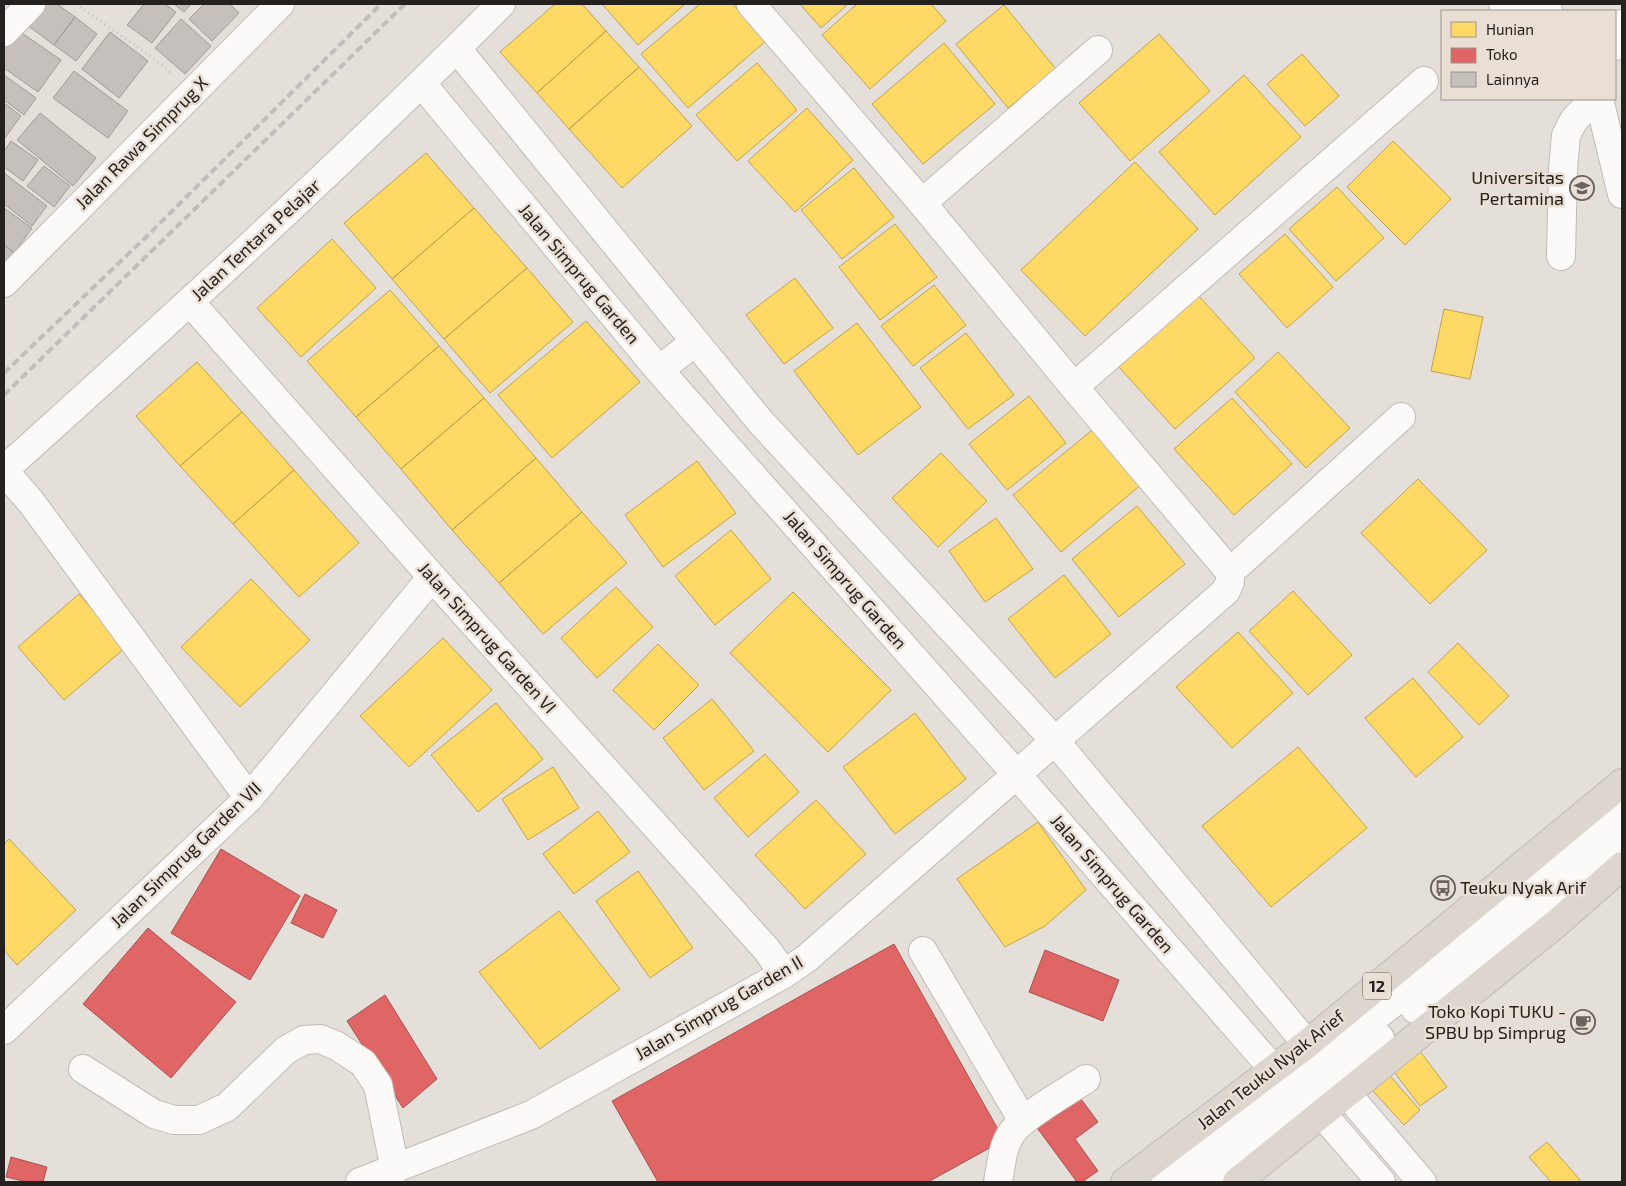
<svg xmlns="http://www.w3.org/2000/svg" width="1626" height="1186" font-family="'Exo 2',sans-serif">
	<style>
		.homes { fill: #ffd966; stroke: #bea250 }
		.shops { fill: #e06666; stroke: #a85150 }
		.building { fill: #c5c0bc; stroke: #9f9b97 }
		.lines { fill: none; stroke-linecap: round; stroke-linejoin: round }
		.minor-casing { stroke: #c0bbb7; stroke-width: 30 }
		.highway-casing { stroke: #bdbbb8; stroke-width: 30 }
		.path { stroke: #c2c1bf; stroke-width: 3; stroke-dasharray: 1 4; stroke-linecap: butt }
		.minor { stroke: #fbfaf9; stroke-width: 28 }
		.highway { stroke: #ddd6ce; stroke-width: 28 }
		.rail { stroke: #c0bebc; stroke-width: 4; stroke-dasharray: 8 4; stroke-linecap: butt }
		.labels { text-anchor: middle; stroke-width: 5; stroke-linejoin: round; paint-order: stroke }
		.shield { fill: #eadfd5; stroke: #605a55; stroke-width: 1 }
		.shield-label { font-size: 16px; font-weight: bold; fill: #25211e }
		.street-label { font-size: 18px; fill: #25211e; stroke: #eadfd5 }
		.poi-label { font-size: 18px; fill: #25211e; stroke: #eadfd5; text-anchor: end }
	</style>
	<rect width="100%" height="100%" fill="#e5dfda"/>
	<path class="homes" d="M 555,4 L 582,4 L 606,31 L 537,93 L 500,52 Z
		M 602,4 L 685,4 L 638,45 Z
		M 700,4 L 733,4 L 766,41 L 688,108 L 641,54 Z
		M 800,4 L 848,4 L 821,28 Z
		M 857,4 L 931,4 L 946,21 L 870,89 L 822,35 Z
		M 1004,5 L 1056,69 L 1008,108 L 956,44 Z
		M 606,31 L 639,67 L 569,129 L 537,93 Z
		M 1159,34 L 1210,91 L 1130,161 L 1079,103 Z
		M 944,43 L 995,104 L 923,164 L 872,104 Z
		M 1302,54 L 1339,96 L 1305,126 L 1267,84 Z
		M 757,63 L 797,110 L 737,161 L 696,115 Z
		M 639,67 L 692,126 L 622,188 L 569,129 Z
		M 1244,75 L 1301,137 L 1215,215 L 1159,152 Z
		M 807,108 L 853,160 L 795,212 L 748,161 Z
		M 1393,141 L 1451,199 L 1405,245 L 1347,187 Z
		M 426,153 L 474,208 L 392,279 L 344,223 Z
		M 1135,162 L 1198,229 L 1085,336 L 1021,270 Z
		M 854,168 L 894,217 L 842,259 L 801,210 Z
		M 1337,187 L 1384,238 L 1336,281 L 1289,229 Z
		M 474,208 L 527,268 L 444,339 L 392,279 Z
		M 895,224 L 937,277 L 880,320 L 839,267 Z
		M 1285,234 L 1333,287 L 1287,328 L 1239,274 Z
		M 332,239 L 376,288 L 301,357 L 257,308 Z
		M 527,268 L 573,322 L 490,393 L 444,339 Z
		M 795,278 L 833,328 L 784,364 L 746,315 Z
		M 934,285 L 966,325 L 913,366 L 881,326 Z
		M 390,290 L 439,346 L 356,417 L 307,361 Z
		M 1198,295 L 1255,358 L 1175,429 L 1118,366 Z
		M 1444,309 L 1483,317 L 1470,379 L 1431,371 Z
		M 586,321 L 640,382 L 552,458 L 498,395 Z
		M 857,323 L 921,407 L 858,455 L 794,371 Z
		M 966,333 L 1014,395 L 968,429 L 920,368 Z
		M 439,346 L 484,398 L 401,469 L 356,417 Z
		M 1278,352 L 1350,428 L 1306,468 L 1235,392 Z
		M 197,362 L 242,412 L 180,466 L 136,416 Z
		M 1029,396 L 1066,443 L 1007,490 L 969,444 Z
		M 484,398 L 536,458 L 452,530 L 401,469 Z
		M 1232,398 L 1292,464 L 1234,515 L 1174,449 Z
		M 242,412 L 294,470 L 233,524 L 180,466 Z
		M 1096,427 L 1143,483 L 1061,552 L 1013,495 Z
		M 941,453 L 987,501 L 938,547 L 892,498 Z
		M 536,458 L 582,512 L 499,583 L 452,530 Z
		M 697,461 L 736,513 L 663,567 L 625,515 Z
		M 294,470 L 359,543 L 299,597 L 233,524 Z
		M 1418,479 L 1487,550 L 1430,604 L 1361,533 Z
		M 1137,506 L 1185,564 L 1119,617 L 1072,559 Z
		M 582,512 L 627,563 L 543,634 L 499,583 Z
		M 996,518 L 1033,569 L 985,602 L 949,551 Z
		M 731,530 L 771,579 L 715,625 L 675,576 Z
		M 1064,575 L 1111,634 L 1055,678 L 1008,619 Z
		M 251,579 L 310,640 L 240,707 L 181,647 Z
		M 616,587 L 653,627 L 597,678 L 561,638 Z
		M 1293,591 L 1352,655 L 1308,695 L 1249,631 Z
		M 793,592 L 891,690 L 828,752 L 730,653 Z
		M 79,594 L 125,648 L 64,700 L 18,647 Z
		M 1238,632 L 1293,693 L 1232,748 L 1176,687 Z
		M 443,638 L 492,690 L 409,767 L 360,716 Z
		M 1458,643 L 1509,696 L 1479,725 L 1428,672 Z
		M 658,644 L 699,685 L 654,730 L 613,690 Z
		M 1413,678 L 1463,737 L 1416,777 L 1365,718 Z
		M 712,699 L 754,751 L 704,790 L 663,738 Z
		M 496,703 L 543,759 L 478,812 L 431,755 Z
		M 915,713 L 966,779 L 895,834 L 843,767 Z
		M 1298,747 L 1367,828 L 1271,907 L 1202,826 Z
		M 765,754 L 799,792 L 748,837 L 714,798 Z
		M 553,767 L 579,808 L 528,840 L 502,799 Z
		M 816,800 L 866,854 L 805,909 L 755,855 Z
		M 598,811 L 630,852 L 574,894 L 543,854 Z
		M 1038,822 L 1086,890 L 1045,926 L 1005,947 L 957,879 Z
		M 9,839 L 76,910 L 17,965 L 4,950 L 4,844 Z
		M 638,871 L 693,948 L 650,978 L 596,901 Z
		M 559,911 L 620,989 L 540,1049 L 479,972 Z
		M 1419,1050 L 1447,1087 L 1420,1106 L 1392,1069 Z
		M 1390,1076 L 1420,1110 L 1404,1125 L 1373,1091 Z
		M 1547,1142 L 1580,1180 L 1577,1182 L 1551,1182 L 1529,1157 Z"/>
	<path class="shops" d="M 221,849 L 300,896 L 250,980 L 171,933 Z
		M 305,894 L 337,910 L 323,938 L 291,923 Z
		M 148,928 L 236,1002 L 171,1078 L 83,1004 Z
		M 894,944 L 1004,1140 L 928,1182 L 658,1182 L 612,1101 Z
		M 1045,950 L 1119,980 L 1103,1021 L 1029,992 Z
		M 385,995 L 437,1079 L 403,1108 L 347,1021 Z
		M 1078,1095 L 1098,1122 L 1075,1139 L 1098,1171 L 1082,1182 L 1077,1182 L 1035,1125 Z
		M 11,1157 L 47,1167 L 43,1182 L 27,1182 L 6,1177 Z"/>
	<path class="building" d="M 36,4 L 57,4 L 75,17 L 54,45 L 23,22 Z
		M 144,4 L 165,4 L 176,12 L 152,43 L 127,25 Z
		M 174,4 L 191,4 L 184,12 Z
		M 204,4 L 230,4 L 239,13 L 212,41 L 189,19 Z
		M 75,17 L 97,34 L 76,61 L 54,45 Z
		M 181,19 L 211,46 L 185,74 L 155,48 Z
		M 16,29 L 61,60 L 38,92 L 4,68 L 4,47 Z
		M 110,32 L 148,61 L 119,98 L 82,69 Z
		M 74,71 L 128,111 L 108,138 L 53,98 Z
		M 4,75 L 36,98 L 24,115 L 4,100 Z
		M 4,103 L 21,116 L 4,139 Z
		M 40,113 L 96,158 L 73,186 L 17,140 Z
		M 11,141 L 38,160 L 23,181 L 4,167 L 4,151 Z
		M 44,166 L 70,186 L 54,207 L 27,186 Z
		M 4,173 L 47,206 L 32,226 L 4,204 Z
		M 4,208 L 32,228 L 14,253 L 4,245 Z
		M 4,245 L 14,253 L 4,266 Z"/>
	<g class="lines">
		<defs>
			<path id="minor" d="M 751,4 L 922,203 L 1074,387 L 1230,572
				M 1503,4 L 1548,11
				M 4,32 L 31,4
				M 1615,46 L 1622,24
				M 457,49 L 759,420 L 1055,741 L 1307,1044
				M 422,84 L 659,370 L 1017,775 L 1274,1070
				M 1599,99 L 1622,194
				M 922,203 L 1098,50
				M 1561,256 L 1563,169 L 1566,135 L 1574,120 L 1594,99
				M 4,283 L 280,4
				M 190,302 L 432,577 L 767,950 L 784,974
				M 659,370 L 695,342
				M 1074,387 L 1424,81
				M 4,470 C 173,318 341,165 501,4
				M 4,471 L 31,502 L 249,798
				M 1230,572 L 1401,417
				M 923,951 L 1023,1121
				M 1415,1009 L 1622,835
				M 4,1030 L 249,798 L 432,577
				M 83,1069 L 154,1114 L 174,1120 L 199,1120 L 227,1107 L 286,1050 L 304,1040 L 320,1039 L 337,1046 L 363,1063 L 378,1085 L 395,1170
				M 1347,1094 L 1422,1182
				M 1323,1115 L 1381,1182
				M 360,1182 L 531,1115 L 784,974 L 807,958 L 1226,591 L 1230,582 L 1230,572
				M 998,1182 C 1001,1166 1002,1148 1011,1134 C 1021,1117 1068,1091 1086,1079
				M 1165,1182 L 1398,999 L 1542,872 L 1622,805
				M 1199,1182 L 1320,1087 L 1380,1038"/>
			<path id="highway" d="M 1125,1182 L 1307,1044 L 1622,783
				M 1237,1182 L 1557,923 L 1622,866"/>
		</defs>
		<use href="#minor" class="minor-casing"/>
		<use href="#highway" class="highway-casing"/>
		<path class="path" d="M 76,4 L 153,58 L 172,74"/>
		<use href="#minor" class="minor"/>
		<use href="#highway" class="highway"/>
		<path class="rail" d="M 4,373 L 146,237 L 381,4
			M 4,395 L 405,4"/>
	</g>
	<defs>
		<symbol id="university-ring" viewBox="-11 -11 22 22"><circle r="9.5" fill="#eadfd5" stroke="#686460" stroke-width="1.5"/><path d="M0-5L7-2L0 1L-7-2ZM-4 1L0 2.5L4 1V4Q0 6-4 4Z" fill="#686460"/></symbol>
		<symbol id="bus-ring" viewBox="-11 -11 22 22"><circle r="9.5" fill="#eadfd5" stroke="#686460" stroke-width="1.5"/><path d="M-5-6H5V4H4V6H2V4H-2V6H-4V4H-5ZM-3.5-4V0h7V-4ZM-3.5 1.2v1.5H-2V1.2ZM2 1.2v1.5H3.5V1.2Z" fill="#686460"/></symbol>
		<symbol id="cafe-ring" viewBox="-11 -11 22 22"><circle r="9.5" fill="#eadfd5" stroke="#686460" stroke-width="1.5"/><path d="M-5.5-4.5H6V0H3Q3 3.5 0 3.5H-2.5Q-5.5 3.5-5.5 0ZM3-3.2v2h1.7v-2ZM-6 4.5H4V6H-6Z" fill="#686460"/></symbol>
	</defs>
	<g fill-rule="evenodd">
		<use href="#university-ring" x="1568" y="174" width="28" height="28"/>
		<use href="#bus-ring" x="1429" y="874" width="28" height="28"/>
		<use href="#cafe-ring" x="1569" y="1008" width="28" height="28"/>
	</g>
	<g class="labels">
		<rect class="shield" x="1363" y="972.5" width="28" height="27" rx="4"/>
		<g class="shield-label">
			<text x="1377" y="992">12</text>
		</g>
		<g class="street-label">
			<text transform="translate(142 143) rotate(-45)" y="6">Jalan Rawa Simprug X</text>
			<text transform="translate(256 240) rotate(-43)" y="6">Jalan Tentara Pelajar</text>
			<text transform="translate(579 274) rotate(50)" y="6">Jalan Simprug Garden</text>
			<text transform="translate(845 580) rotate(49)" y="6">Jalan Simprug Garden</text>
			<text transform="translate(487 638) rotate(48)" y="6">Jalan Simprug Garden VI</text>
			<text transform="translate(186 855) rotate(-44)" y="6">Jalan Simprug Garden VII</text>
			<text transform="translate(1112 884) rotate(49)" y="6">Jalan Simprug Garden</text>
			<text transform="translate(719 1008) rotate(-30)" y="6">Jalan Simprug Garden II</text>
			<text transform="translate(1271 1070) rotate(-38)" y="6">Jalan Teuku Nyak Arief</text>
		</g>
		<g class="poi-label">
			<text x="1564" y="184">Universitas<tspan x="1564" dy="21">Pertamina</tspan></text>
			<text x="1460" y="894" text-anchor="start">Teuku Nyak Arif</text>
			<text x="1566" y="1018">Toko Kopi TUKU -<tspan x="1566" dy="21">SPBU bp Simprug</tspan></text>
		</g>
	</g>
	<rect width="1626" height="1186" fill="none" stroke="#25211e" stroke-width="10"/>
	<rect x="1441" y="10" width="175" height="90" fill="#eadfd5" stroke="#9b938c"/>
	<rect x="1451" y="22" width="25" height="15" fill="#ffd966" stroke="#9b938c"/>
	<text x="1486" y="35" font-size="15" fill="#25211e">Hunian</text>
	<rect x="1451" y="48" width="25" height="15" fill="#e06666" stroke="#9b938c"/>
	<text x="1486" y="60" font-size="15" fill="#25211e">Toko</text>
	<rect x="1451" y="72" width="25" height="15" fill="#c5c0bc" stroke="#9b938c"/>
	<text x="1486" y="85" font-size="15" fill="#25211e">Lainnya</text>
</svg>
